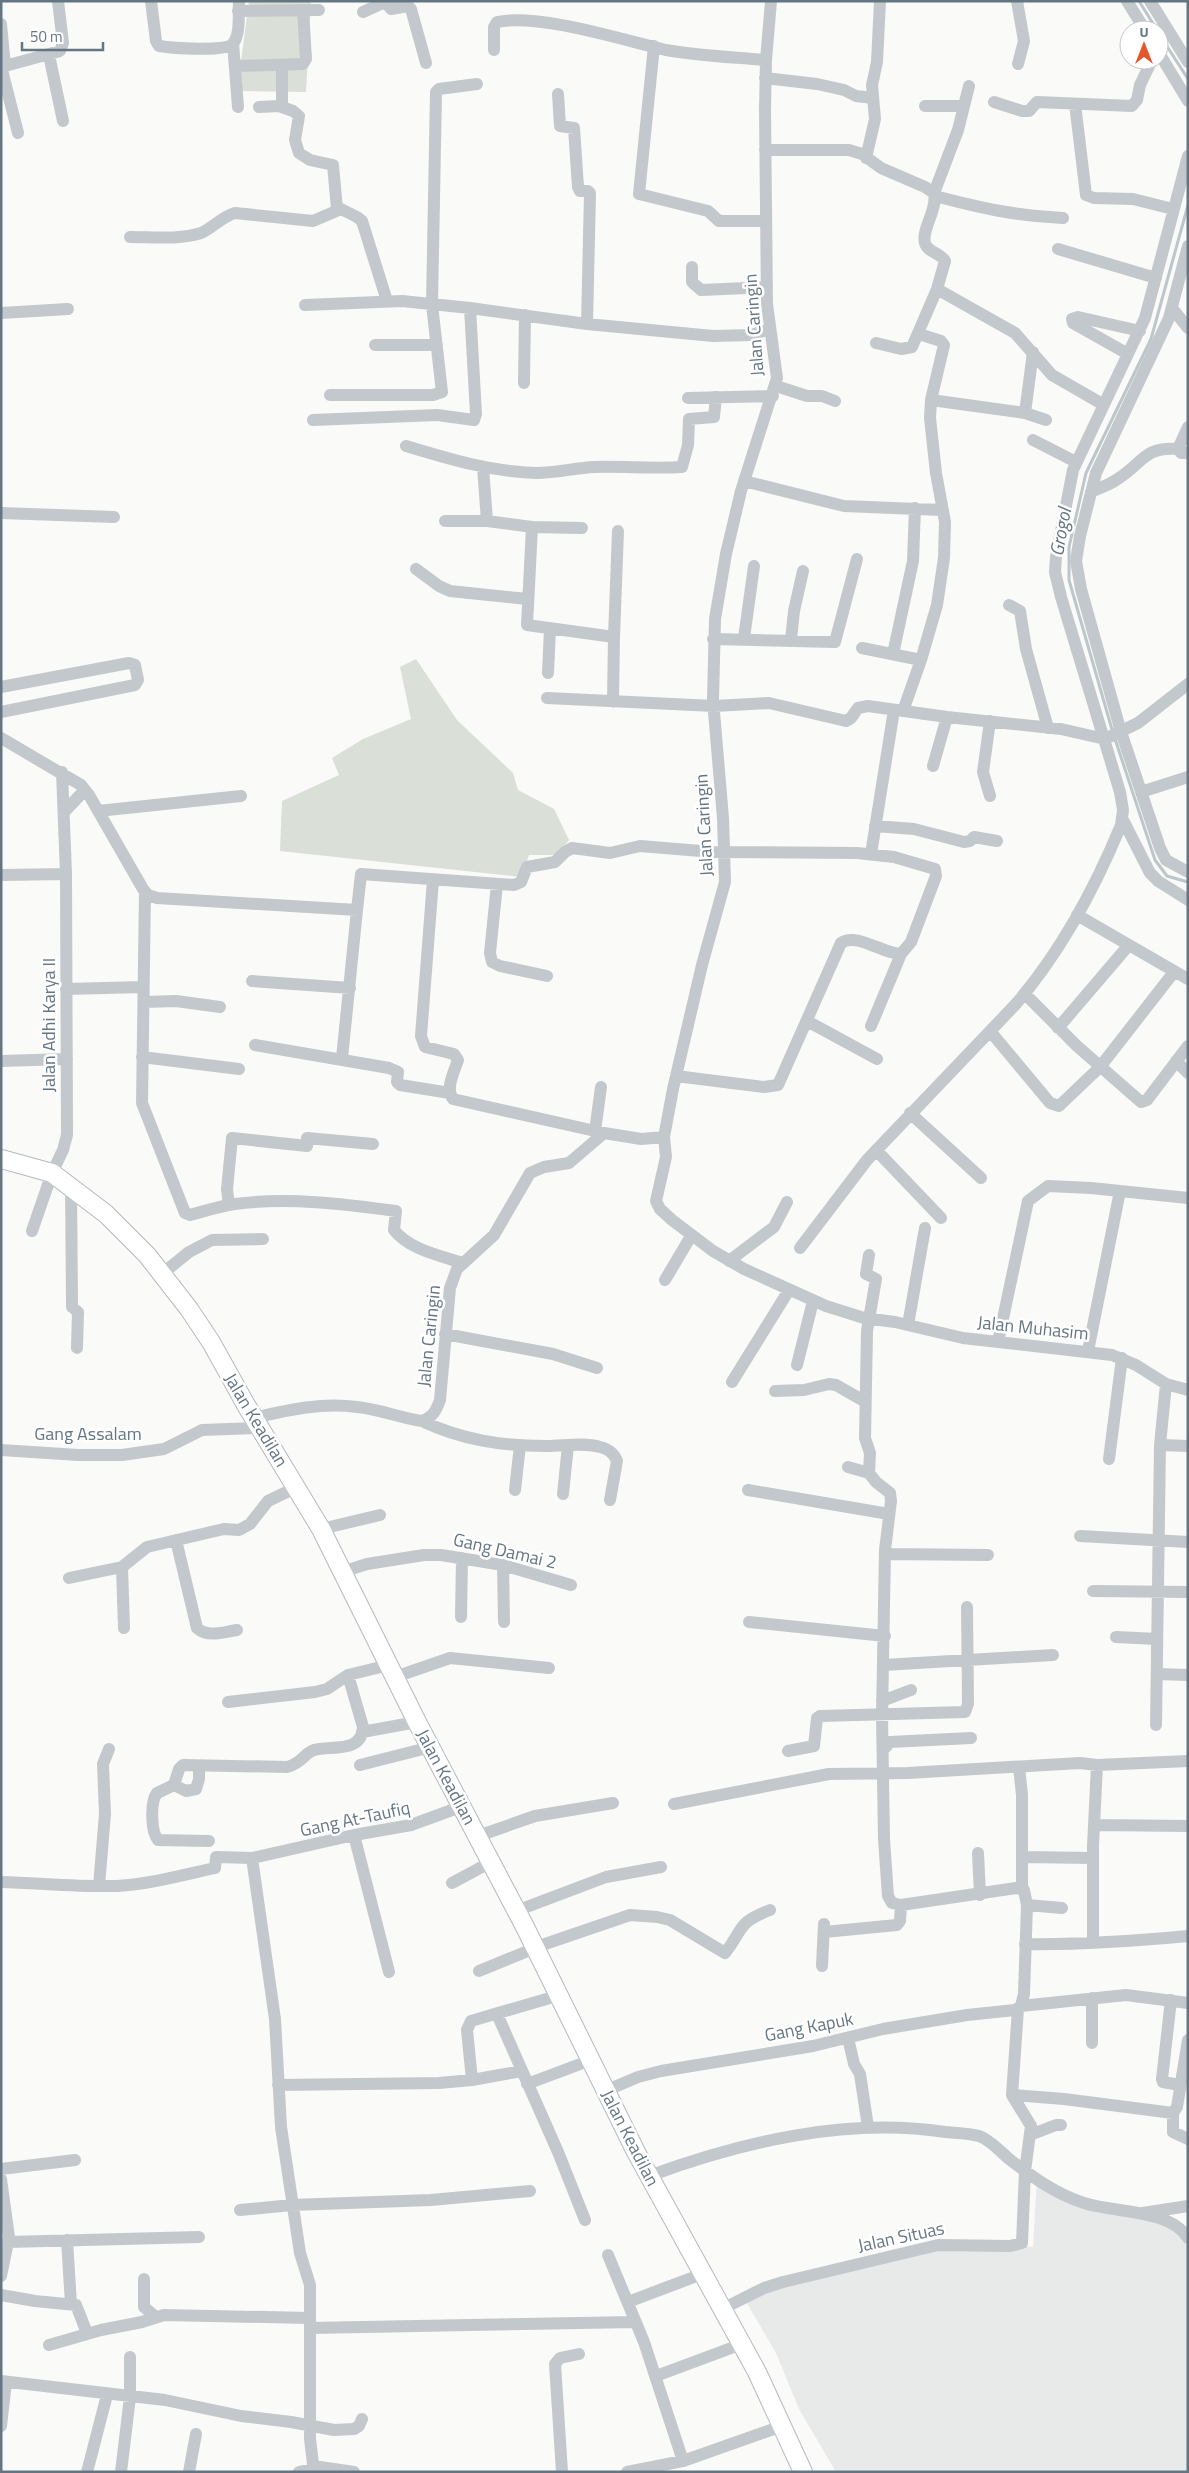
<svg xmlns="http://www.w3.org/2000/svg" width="1189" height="2473" font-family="'Titillium Web',sans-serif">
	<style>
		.built { fill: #e8e9e9 }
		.green { fill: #dadfd7 }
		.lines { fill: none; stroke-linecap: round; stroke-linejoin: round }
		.stream { stroke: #bbc7cb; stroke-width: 3 }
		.secondary-casing { stroke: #b3babf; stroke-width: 20 }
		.minor { stroke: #c3c8cc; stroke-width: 12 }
		.secondary { stroke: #fff; stroke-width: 18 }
		.labels { text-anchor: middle; stroke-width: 5; stroke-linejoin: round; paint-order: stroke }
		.street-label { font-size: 18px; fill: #657683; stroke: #fff }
		.water-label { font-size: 19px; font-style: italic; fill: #60757c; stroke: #fff }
	</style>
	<rect width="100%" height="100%" fill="#fafaf8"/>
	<path class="built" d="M 1037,2178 L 1089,2200 L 1132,2209 L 1188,2237 L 1188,2472 L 836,2472 L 799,2409 L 776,2353 L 741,2293 L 941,2239 L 1033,2247 Z"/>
	<path class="green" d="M 249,1 L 311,1 L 306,92 L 237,91 Z
		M 416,659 L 457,720 L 513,773 L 518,790 L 554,809 L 569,840 L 556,855 L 529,855 L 521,877 L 280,851 L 282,801 L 339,775 L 332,758 L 363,739 L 411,719 L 400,667 Z"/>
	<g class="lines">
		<path class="stream" d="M 1139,1 L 1157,30
			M 1159,34 L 1188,79
			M 1113,733 L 1069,580 L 1069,547 L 1086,473 L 1151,339 L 1188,205
			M 1115,739 L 1155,860 L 1167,876 L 1188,882"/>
		<defs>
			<path id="secondary" d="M 1,1159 L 52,1173 L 106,1214 L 147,1255 L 189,1309 L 211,1342 L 246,1405 L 321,1529 L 417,1722 L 525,1927 L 636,2152 L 757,2372 L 803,2472"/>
		</defs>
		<use href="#secondary" class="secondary-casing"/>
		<path class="minor" d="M 151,1 L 156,41 L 159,46 C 171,48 226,52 233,44 C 241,33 238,14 239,1
			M 771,1 L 766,60 L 765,110 L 767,304 L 777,378 L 741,491 L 726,554 L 715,619 L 713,700 L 723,818 L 725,882 L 702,965 L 673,1089 L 664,1137 L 666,1157 L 656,1201 L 660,1209 L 672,1220 L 713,1251 L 744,1269 L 826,1306 L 864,1318 L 895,1322 L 963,1338 L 1112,1355 L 1136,1365 L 1166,1384 L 1188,1390
			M 1017,1 L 1024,41 L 1018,64
			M 1127,1 L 1145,30
			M 1150,1 L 1188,62
			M 386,3 L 391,9 L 408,6 L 411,9 L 426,63
			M 238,11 L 319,10
			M 363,12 L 387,1
			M 1,24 L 5,66
			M 233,43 L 238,107
			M 654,46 L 639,194 L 708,211 L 719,221 L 766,221
			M 494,50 L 494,27 L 497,22 C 539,13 623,40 666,50 C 698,56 733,57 766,60
			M 1159,53 L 1188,101
			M 49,55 L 63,121
			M 235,66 L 303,64 L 306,59 L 303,10
			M 765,78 L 817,84 L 844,90 L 856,96 L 873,98
			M 558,94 L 560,126 L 574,128 L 578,187 L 580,191 L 588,191 L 590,193 L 587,324
			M 994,102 L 1022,111 L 1029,111 L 1037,102 L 1132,106 L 1137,100 L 1140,85 L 1152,60
			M 1075,104 L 1086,195 L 1094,198 L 1133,199 L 1173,209
			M 279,106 L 293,111 L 299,116 L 295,140 L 299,153 L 310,160 L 333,165 L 337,209
			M 925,106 L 964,106
			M 259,107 L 279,106 L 282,102 L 282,65
			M 18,133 L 2,70 L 5,66 L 60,51 L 63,43 L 58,1
			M 765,150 L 849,150 L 862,154 L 881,168 L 925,187 L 934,193 C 938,210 921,229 925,243 C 927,252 941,253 945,261 L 937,289 L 912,347 L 901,349 L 876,343
			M 866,158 L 875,119 L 872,85 L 877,62 L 880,1
			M 934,193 L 958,130 L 969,86
			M 935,196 C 981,208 1016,216 1063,218
			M 130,237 C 152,237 179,240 201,233 C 213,228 221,217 235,213 L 313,221 L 341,209 L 357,217 L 362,221 L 387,301
			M 1188,246 L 1169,318 L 1096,473 L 1080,536 L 1076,561 L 1081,589 L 1121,732 L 1160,848 L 1166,860 L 1188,872
			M 1058,249 L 1156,278
			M 692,267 L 692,282 L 701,290 L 767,287
			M 937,289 L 1015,333 L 1052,375 L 1104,405
			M 305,305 L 402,301 L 470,308 L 587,324 L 713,336 L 752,335 L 769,329
			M 1172,308 L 1188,328
			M 1,313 L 68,309
			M 375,345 L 437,345
			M 1128,354 L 1073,323 L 1072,319 L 1078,317 L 1140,331
			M 524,383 L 525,315
			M 776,386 L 807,396 L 822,396 L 835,401
			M 330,395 L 433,395 L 442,392 L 432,305 L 436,92 L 439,89 L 477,84
			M 688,398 L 773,396
			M 931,400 L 1025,413 L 1046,420
			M 1025,413 L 1033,352
			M 313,420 L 437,415 L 474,420 L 476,414 L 470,308
			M 1188,427 L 1178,449 L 1181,453 L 1188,453
			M 1033,440 L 1076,462
			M 406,446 C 449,459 492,472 537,473 C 556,473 575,468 594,467 C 624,466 653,469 682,467 L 688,445 L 689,419 L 714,417 L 716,397
			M 483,467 L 487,521
			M 744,481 L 844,506 L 942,510
			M 1091,492 C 1099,488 1109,485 1116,480 C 1142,465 1143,446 1178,449
			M 1,513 L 114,517
			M 445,521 L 487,521 L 532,527 L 527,625 L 614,637 L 613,702
			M 532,527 L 582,528
			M 416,569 L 439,586 L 450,591 L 527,599
			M 1009,605 L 1020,611 L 1026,649 L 1048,728
			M 614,637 L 618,531
			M 744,638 L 754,566
			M 713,639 L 835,642 L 857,559
			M 791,640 L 794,611 L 803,571
			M 862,648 L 921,660
			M 893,654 L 913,561 L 915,508
			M 548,673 L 550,629
			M 1,687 L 129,663 L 135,665 L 138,680 L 135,685 L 1,712
			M 547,698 L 714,706 L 769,703 L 846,721 L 851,718 L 858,708 L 868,706 L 947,717 L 1061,729 L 1105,739 L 1138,723 L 1188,684
			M 903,711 L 921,660 L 937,605 L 944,558 L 945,522 L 936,473 L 930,418 L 931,400 L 944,345 L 941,341 L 919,334
			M 1,738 L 81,785 L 89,795 L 143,889 L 148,895 L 157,898 L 357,910 L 361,874 L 514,885 L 521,882 L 527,867 L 555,862 L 565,852 L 572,848 L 610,853 L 640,846 L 713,852 L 857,853 L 894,857 L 935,869 L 936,876 L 911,942 L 901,954 L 871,1026
			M 933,766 L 947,717
			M 1141,792 L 1188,777
			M 990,796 L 983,772 L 990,721
			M 98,811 L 241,796
			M 64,812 L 85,790
			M 1122,818 L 1150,873 L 1158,881 L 1188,900
			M 875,826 L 914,829 L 964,842 L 970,841 L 974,837 L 997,841
			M 871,854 L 894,710
			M 1,875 L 66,874
			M 433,880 L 421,1036 L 425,1047 L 454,1054 L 458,1060 C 454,1072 445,1089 453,1099 L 604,1133
			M 497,884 L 490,953 L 492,962 L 500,966 L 547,976
			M 145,892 L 142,1103 L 185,1213 L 190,1215 C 205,1211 220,1206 235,1204 C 288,1197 344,1204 396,1211 L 394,1230 C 410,1250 439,1255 462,1263
			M 1077,915 L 1188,979
			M 252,981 L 350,988
			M 66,989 L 143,987
			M 1025,994 L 1077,1046 L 1141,1102 L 1147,1100 L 1188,1046
			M 144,1002 L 176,1001 L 220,1007
			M 807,1021 L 877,1059
			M 1058,1028 L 1128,946
			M 990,1031 L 1050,1103 L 1059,1106 L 1100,1067 L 1174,972
			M 255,1045 L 389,1068 L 398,1072 L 397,1082 L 400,1085 L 450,1093
			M 142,1057 L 239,1069
			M 342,1058 L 357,910
			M 1,1061 L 67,1059
			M 1176,1061 L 1188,1073
			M 676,1076 L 764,1087 L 778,1085 L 841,943 C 857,932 883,954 901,954
			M 910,1113 L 981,1178
			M 595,1131 L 601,1087
			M 876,1150 L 941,1218
			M 71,1186 L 72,1303 L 72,1307 L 78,1312 L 77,1348
			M 229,1205 L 227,1189 L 232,1138 L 307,1146 L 307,1138 L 373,1144
			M 32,1231 L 52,1173 L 63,1150 L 67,1135 L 66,874 L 62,772
			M 800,1248 L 867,1160 L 1015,1005 C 1060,953 1095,888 1121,825 L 1123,810 L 1120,792 L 1061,597 L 1055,572 L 1056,557 L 1073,470 L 1145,318 L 1188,156
			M 869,1255 L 866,1274 L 876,1279 L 867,1331 L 865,1438 L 870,1453 L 869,1473 L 876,1482 L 890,1493 L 891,1501 L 885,1550 L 882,1716 L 884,1839 L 888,1896 L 892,1903 L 901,1905 L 1016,1888 L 1024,1890 L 1027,1905 L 1024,1994 L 1021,2006
			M 729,1261 L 774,1227 L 787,1202
			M 162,1274 L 189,1252 L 212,1240 L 263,1239
			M 665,1280 L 691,1236
			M 908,1325 L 925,1228
			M 445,1334 L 553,1354 L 597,1368
			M 998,1342 L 1028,1201 L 1048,1186 L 1091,1188 L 1188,1198
			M 1088,1351 L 1120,1191
			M 797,1365 L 813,1301
			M 732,1382 L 789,1290
			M 775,1391 L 804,1390 L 829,1384 L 836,1385 L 864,1401
			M 253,1418 C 288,1410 322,1402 357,1407 C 379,1409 400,1418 422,1421 C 433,1417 436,1411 440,1400 L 450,1288 L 457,1269 L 494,1235 L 530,1173 L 544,1167 L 569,1163 L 604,1133 L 641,1139 L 664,1137
			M 422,1421 C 462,1440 502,1446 546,1446 C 564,1446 583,1442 600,1447 C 609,1449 614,1453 617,1461 L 610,1500
			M 1160,1445 L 1188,1446
			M 1,1450 L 78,1455 L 122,1455 L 164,1449 L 202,1430 L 259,1428
			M 1109,1459 L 1122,1358
			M 848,1467 L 869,1473
			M 515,1490 L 520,1445
			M 748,1490 L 889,1514
			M 563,1494 L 568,1445
			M 321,1529 L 380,1515
			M 1080,1536 L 1188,1542
			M 176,1540 L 197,1628 C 208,1638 224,1632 237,1630
			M 885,1554 L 988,1555
			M 503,1565 L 504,1622
			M 122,1567 L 124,1628
			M 342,1572 L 367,1564 L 424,1555 L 441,1555 L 503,1565 L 571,1585
			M 69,1578 L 122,1567 L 147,1547 L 224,1529 L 239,1530 L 250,1524 L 268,1501 L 295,1488
			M 1093,1591 L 1188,1592
			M 461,1617 L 462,1558
			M 749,1622 L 885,1636
			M 1116,1637 L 1157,1639
			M 884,1665 L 1053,1655
			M 1157,1674 L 1188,1675
			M 395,1677 L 450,1658 L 549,1668
			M 882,1701 L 911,1690
			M 228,1702 L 315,1692 L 327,1689 L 348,1675 L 389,1665
			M 1156,1725 L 1160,1445 L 1166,1384
			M 362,1732 L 417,1722
			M 883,1750 L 890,1742 L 971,1738
			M 788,1751 L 814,1746 L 817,1718 L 820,1716 L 965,1712 L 968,1704 L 967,1607
			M 360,1765 L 431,1747
			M 1019,1767 L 1022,1795 L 1022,1889
			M 174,1785 L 186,1791 L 196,1789 L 199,1779 L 199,1766
			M 674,1804 L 829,1774 L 908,1773 L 1080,1763 L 1097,1765 L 1188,1761
			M 1094,1825 L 1188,1826
			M 354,1835 L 389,1972
			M 478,1836 L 535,1816 L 613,1803
			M 209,1841 L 158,1840 C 151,1832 150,1802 157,1793 L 174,1785 L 179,1769 L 183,1765 L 287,1767 C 303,1763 304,1753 314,1750 C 330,1745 362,1754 363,1727 L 348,1675
			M 978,1853 L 980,1895
			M 1022,1857 L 1093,1858
			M 252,1858 L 275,2019 L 281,2127 L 300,2253 L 310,2285 L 310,2439 L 314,2472
			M 1,1882 C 39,1883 78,1887 117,1886 C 150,1884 183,1875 215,1868 L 216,1857 L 252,1858 L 354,1835 L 411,1825 L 463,1806
			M 452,1883 L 491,1862
			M 99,1886 L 105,1814 L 103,1764 L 109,1749
			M 1027,1905 L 1062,1908
			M 516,1911 L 606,1877 L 661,1867
			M 824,1932 L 897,1925 L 900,1921 L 901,1905
			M 1093,1942 L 1093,1846 L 1097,1765
			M 1025,1944 C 1079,1945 1134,1941 1188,1936
			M 822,1966 L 824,1924
			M 479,1971 L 545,1944 L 630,1915 L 657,1917 L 670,1920 L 725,1953 C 744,1929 736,1923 770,1910
			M 1092,1998 L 1092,2043
			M 1171,2000 L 1162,2079 L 1163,2082 L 1180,2085
			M 497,2014 L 558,2152 L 585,2220
			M 848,2038 L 854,2064 L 860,2074 L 868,2127
			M 472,2080 L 467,2030 L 471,2021 L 560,1995
			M 527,2084 L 591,2060
			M 278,2085 L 439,2083 L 472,2080 L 522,2071
			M 605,2091 L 638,2077 L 661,2071 L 813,2046 L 883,2029 L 967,2015 L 1015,2010 L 1021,2006 L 1126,1995 L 1188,2003
			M 1012,2095 L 1064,2099 L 1173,2113 L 1177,2107 L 1188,2040
			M 1173,2113 L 1173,2132 L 1188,2139
			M 1030,2135 L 1056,2125 L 1061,2125
			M 1,2169 L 75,2160
			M 649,2176 C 742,2142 846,2117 945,2132 C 956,2133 969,2133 979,2136 C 989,2139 1001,2152 1009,2159 C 1033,2177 1055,2194 1084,2203 C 1115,2213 1170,2209 1188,2238
			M 1,2179 L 9,2237 L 1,2276
			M 240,2210 L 292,2205 L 431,2200 L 530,2191
			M 1143,2213 L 1188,2206
			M 67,2240 L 71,2304
			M 8,2242 L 199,2237
			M 608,2255 L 644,2342 L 683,2461
			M 144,2279 L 144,2307 L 156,2317
			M 1,2295 L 35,2301 L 76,2305 L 87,2333
			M 628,2302 L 702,2274
			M 722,2309 L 764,2288 L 783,2282 L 938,2245 L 1010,2246 L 1022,2243 L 1025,2171 L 1031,2126 L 1012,2095 L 1018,2009
			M 310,2328 L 635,2322
			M 49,2345 L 101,2330 L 142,2322 L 164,2315 L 310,2318
			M 656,2376 L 742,2344
			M 1,2381 L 165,2400 L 241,2416 L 291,2422 L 334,2430 L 354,2429 L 359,2426 L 362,2419
			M 1,2426 L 6,2382
			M 87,2472 L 107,2395
			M 121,2472 L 130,2397 L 130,2357
			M 189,2472 L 196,2434
			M 299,2472 L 320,2467 L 354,2472
			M 562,2472 L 555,2364 L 560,2358 L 579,2354
			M 627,2472 L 683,2461 L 782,2426"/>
		<use href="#secondary" class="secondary"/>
	</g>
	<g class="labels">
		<g class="street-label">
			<text transform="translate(754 325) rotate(-94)" y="6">Jalan Caringin</text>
			<text transform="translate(704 825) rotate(-93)" y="6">Jalan Caringin</text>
			<text transform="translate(49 1025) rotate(-90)" y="6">Jalan Adhi Karya II</text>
			<text transform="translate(1033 1328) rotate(6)" y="6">Jalan Muhasim</text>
			<text transform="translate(429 1336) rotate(-84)" y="6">Jalan Caringin</text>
			<text transform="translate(256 1420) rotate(59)" y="6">Jalan Keadilan</text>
			<text x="88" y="1440">Gang Assalam</text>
			<text transform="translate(505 1551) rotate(13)" y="6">Gang Damai 2</text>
			<text transform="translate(446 1777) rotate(62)" y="6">Jalan Keadilan</text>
			<text transform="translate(355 1819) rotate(-12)" y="6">Gang At-Taufiq</text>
			<text transform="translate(809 2027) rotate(-11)" y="6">Gang Kapuk</text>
			<text transform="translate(630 2138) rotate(63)" y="6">Jalan Keadilan</text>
			<text transform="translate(901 2237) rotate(-12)" y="6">Jalan Situas</text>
		</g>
		<g class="water-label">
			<text transform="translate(1060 532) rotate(-80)" y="7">Grogol</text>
		</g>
	</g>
	<rect width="1189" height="2473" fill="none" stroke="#657683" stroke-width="5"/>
	<g transform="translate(1144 45)"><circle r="24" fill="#ffffff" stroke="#c1c8cd"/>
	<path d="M0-4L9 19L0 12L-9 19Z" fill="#e4572e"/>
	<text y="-8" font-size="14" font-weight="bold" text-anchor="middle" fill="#657683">U</text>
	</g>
	<path d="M22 42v8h81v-8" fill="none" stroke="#657683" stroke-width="2.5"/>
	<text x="30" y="42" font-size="15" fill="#657683" stroke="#ffffff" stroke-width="4" paint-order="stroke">50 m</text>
</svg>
